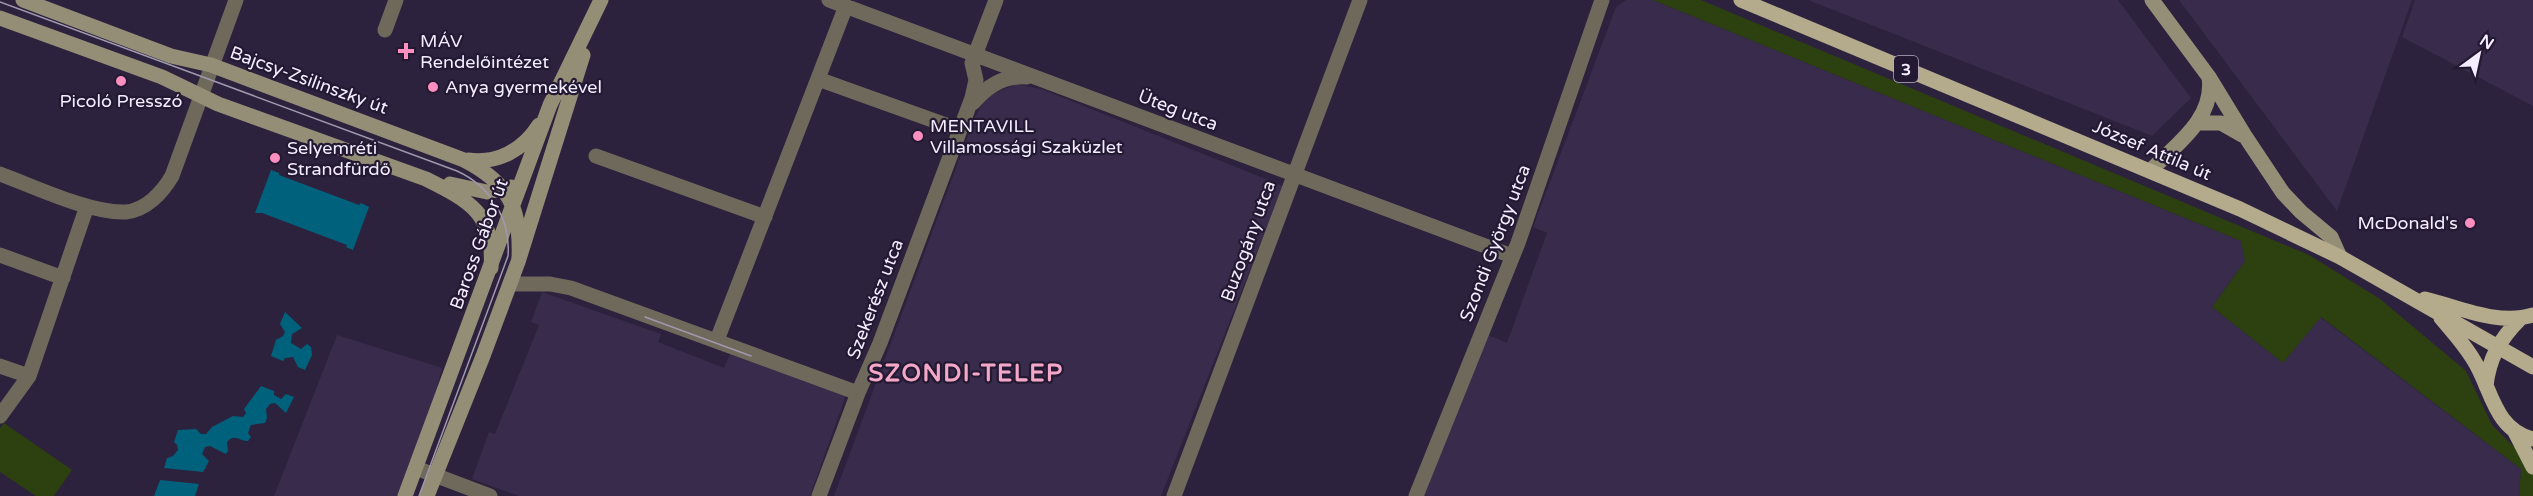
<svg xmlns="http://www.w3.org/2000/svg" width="2533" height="496" font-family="'Varela Round',sans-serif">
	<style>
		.built { fill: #382b4b }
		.green { fill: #2c410f }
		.water { fill: #00617c }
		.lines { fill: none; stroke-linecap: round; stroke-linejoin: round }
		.street { stroke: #6e695b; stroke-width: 15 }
		.secondary { stroke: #958e77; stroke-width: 15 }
		.primary { stroke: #b4aa8c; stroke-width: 15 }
		.tram { stroke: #a098ae; stroke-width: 1.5 }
		.poi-dot { fill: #fd8ec0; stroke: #231932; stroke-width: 2 }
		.labels { text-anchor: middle; stroke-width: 4.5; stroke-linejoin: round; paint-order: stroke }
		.shield { fill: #231932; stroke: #b5adc2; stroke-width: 1.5 }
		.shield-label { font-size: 16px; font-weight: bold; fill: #f3edff }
		.poi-label { font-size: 18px; fill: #f3edff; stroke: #231932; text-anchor: start }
		.street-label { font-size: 18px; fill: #f3edff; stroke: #231932 }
		.district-label { font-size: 24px; font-weight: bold; letter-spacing: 1.5px; fill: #f5a7c8; stroke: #231932 }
	</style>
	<rect width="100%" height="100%" fill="#2d223d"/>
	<path class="built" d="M 1626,0 L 1653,0 L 2241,241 L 2245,261 L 2212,307 L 2283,363 L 2320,317 L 2521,469 L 2519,496 L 1424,496 L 1486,334 L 1507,343 L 1547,233 L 1533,227 L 1616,7 Z
		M 1808,0 L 2118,0 L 2191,98 L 2152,136 Z
		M 2179,0 L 2412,0 L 2337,211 Z
		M 2415,0 L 2533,0 L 2533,106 L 2402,37 Z
		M 1017,84 L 1041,89 L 1283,186 L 1161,496 L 834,496 L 975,117 L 984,101 L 995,93 Z
		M 542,292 L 661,334 L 658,342 L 724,368 L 731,352 L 846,395 L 810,496 L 519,496 L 472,479 L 489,432 L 495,434 L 539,325 L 531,322 Z
		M 337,335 L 442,368 L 416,468 L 405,496 L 274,496 Z"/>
	<path class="green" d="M 1653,0 L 1701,0 L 2309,255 L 2380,299 L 2466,371 L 2492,425 L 2513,446 L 2533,453 L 2533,496 L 2519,496 L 2521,469 L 2321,317 L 2283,363 L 2212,307 L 2245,261 L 2241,241 Z
		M 4,423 L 72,470 L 54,496 L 36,496 L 0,472 L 0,428 Z"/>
	<path class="water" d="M 271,170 L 279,173 L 279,175 L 359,205 L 361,203 L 369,207 L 353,250 L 346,247 L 347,245 L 262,213 L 255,213 Z
		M 285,312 L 302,328 L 292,334 L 291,343 L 301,349 L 307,344 L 311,347 L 312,355 L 305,370 L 298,367 L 293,357 L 285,358 L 283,361 L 271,356 L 276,340 L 283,336 L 285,332 L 280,324 Z
		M 261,386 L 274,391 L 274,395 L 281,399 L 286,394 L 294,397 L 286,413 L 275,403 L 270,404 L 266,409 L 267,418 L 265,423 L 251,425 L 248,433 L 251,437 L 248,441 C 239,441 234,433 227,442 L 228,451 L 226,454 L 210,446 L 205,447 L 202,454 L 209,461 L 203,472 L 164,468 L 167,458 L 173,456 L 178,450 L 177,445 L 174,442 L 178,430 L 196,429 L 201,434 L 206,434 L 212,427 L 233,416 L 243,417 L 246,413 L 244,409 Z
		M 160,480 L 199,484 L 195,496 L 154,496 Z"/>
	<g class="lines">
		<path class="street" d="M 829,0 L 1512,256
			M 385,30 L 396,0
			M 818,79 L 960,130
			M 973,103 C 987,86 1005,75 1027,77
			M 596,156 L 765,217
			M 0,174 C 33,186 91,214 126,212 C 146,210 162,193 172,176 L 236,0
			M 0,255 L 63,278
			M 510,284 L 550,284 L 571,288 L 858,393
			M 717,340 L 846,6
			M 0,366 L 29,376
			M 0,416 L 29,376 L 87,206
			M 416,468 L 490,496
			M 819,496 L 858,393 L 880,343 L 972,98 L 976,80 L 972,63 L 996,0
			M 1174,496 L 1360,0
			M 1416,496 L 1518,243 L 1602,0"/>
		<path class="secondary" d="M 23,0 L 171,56 L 211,65 L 464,160 C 509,183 521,208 519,258
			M 2152,0 L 2209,77 L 2245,136 L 2283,193 L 2301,212 L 2331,237 L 2340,257
			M 0,18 L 162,77 L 218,104 L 426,179 C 470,201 495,214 491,268
			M 2198,123 L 2221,123 L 2242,135
			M 468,160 C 498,164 523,150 539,125
			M 2151,170 C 2177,144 2215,118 2209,77
			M 450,184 L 487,192 L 511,187
			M 405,496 L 550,105 L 601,0
			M 427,496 L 483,356 L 518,262 L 583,55"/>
		<path class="primary" d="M 1741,0 L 2240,209 L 2340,257 L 2533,367
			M 2425,299 C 2459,307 2498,326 2533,315
			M 2441,318 C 2452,331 2464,344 2473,359 C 2492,388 2493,429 2533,439
			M 2486,386 C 2489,358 2500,339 2520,319
			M 2514,430 L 2533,467"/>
		<path class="tram" d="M 0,2 L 457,171 C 490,186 511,219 508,256 L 419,496
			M 645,317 L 751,356"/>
	</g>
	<g class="poi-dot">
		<path d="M403 42h6v6h6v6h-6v6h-6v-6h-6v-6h6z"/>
		<circle cx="121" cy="81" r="6"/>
		<circle cx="433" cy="87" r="6"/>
		<circle cx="918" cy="136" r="6"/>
		<circle cx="275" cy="158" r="6"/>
		<circle cx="2470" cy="223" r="6"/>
	</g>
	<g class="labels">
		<rect class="shield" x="1894" y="56" width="24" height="26" rx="4.5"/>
		<g class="shield-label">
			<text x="1906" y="75">3</text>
		</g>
		<g class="poi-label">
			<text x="420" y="47">MÁV<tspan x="420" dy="21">Rendelőintézet</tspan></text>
			<text x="445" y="93">Anya gyermekével</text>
			<text x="121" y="107" text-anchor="middle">Picoló Presszó</text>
			<text x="930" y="132">MENTAVILL<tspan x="930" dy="21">Villamossági Szaküzlet</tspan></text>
			<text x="287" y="154">Selyemréti<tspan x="287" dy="21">Strandfürdő</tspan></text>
			<text x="2458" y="229" text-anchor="end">McDonald's</text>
		</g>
		<g class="street-label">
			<text transform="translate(309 80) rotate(20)" y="6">Bajcsy-Zsilinszky út</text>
			<text transform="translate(1178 110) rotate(21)" y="6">Üteg utca</text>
			<text transform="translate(2152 150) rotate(23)" y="6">József Attila út</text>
			<text transform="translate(1248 241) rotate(-70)" y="6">Buzogány utca</text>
			<text transform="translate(1495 243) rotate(-69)" y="6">Szondi György utca</text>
			<text transform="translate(479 244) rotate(-70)" y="6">Baross Gábor út</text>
			<text transform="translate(875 299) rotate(-69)" y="6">Szekerész utca</text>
		</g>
		<g class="district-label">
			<text x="966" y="381">SZONDI-TELEP</text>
		</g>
	</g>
	<g transform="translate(2479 54) rotate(33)" stroke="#231932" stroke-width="4.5" paint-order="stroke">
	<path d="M0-4.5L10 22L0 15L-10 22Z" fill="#f3edff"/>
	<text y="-9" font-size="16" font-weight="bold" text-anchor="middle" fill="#f3edff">N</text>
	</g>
</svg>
